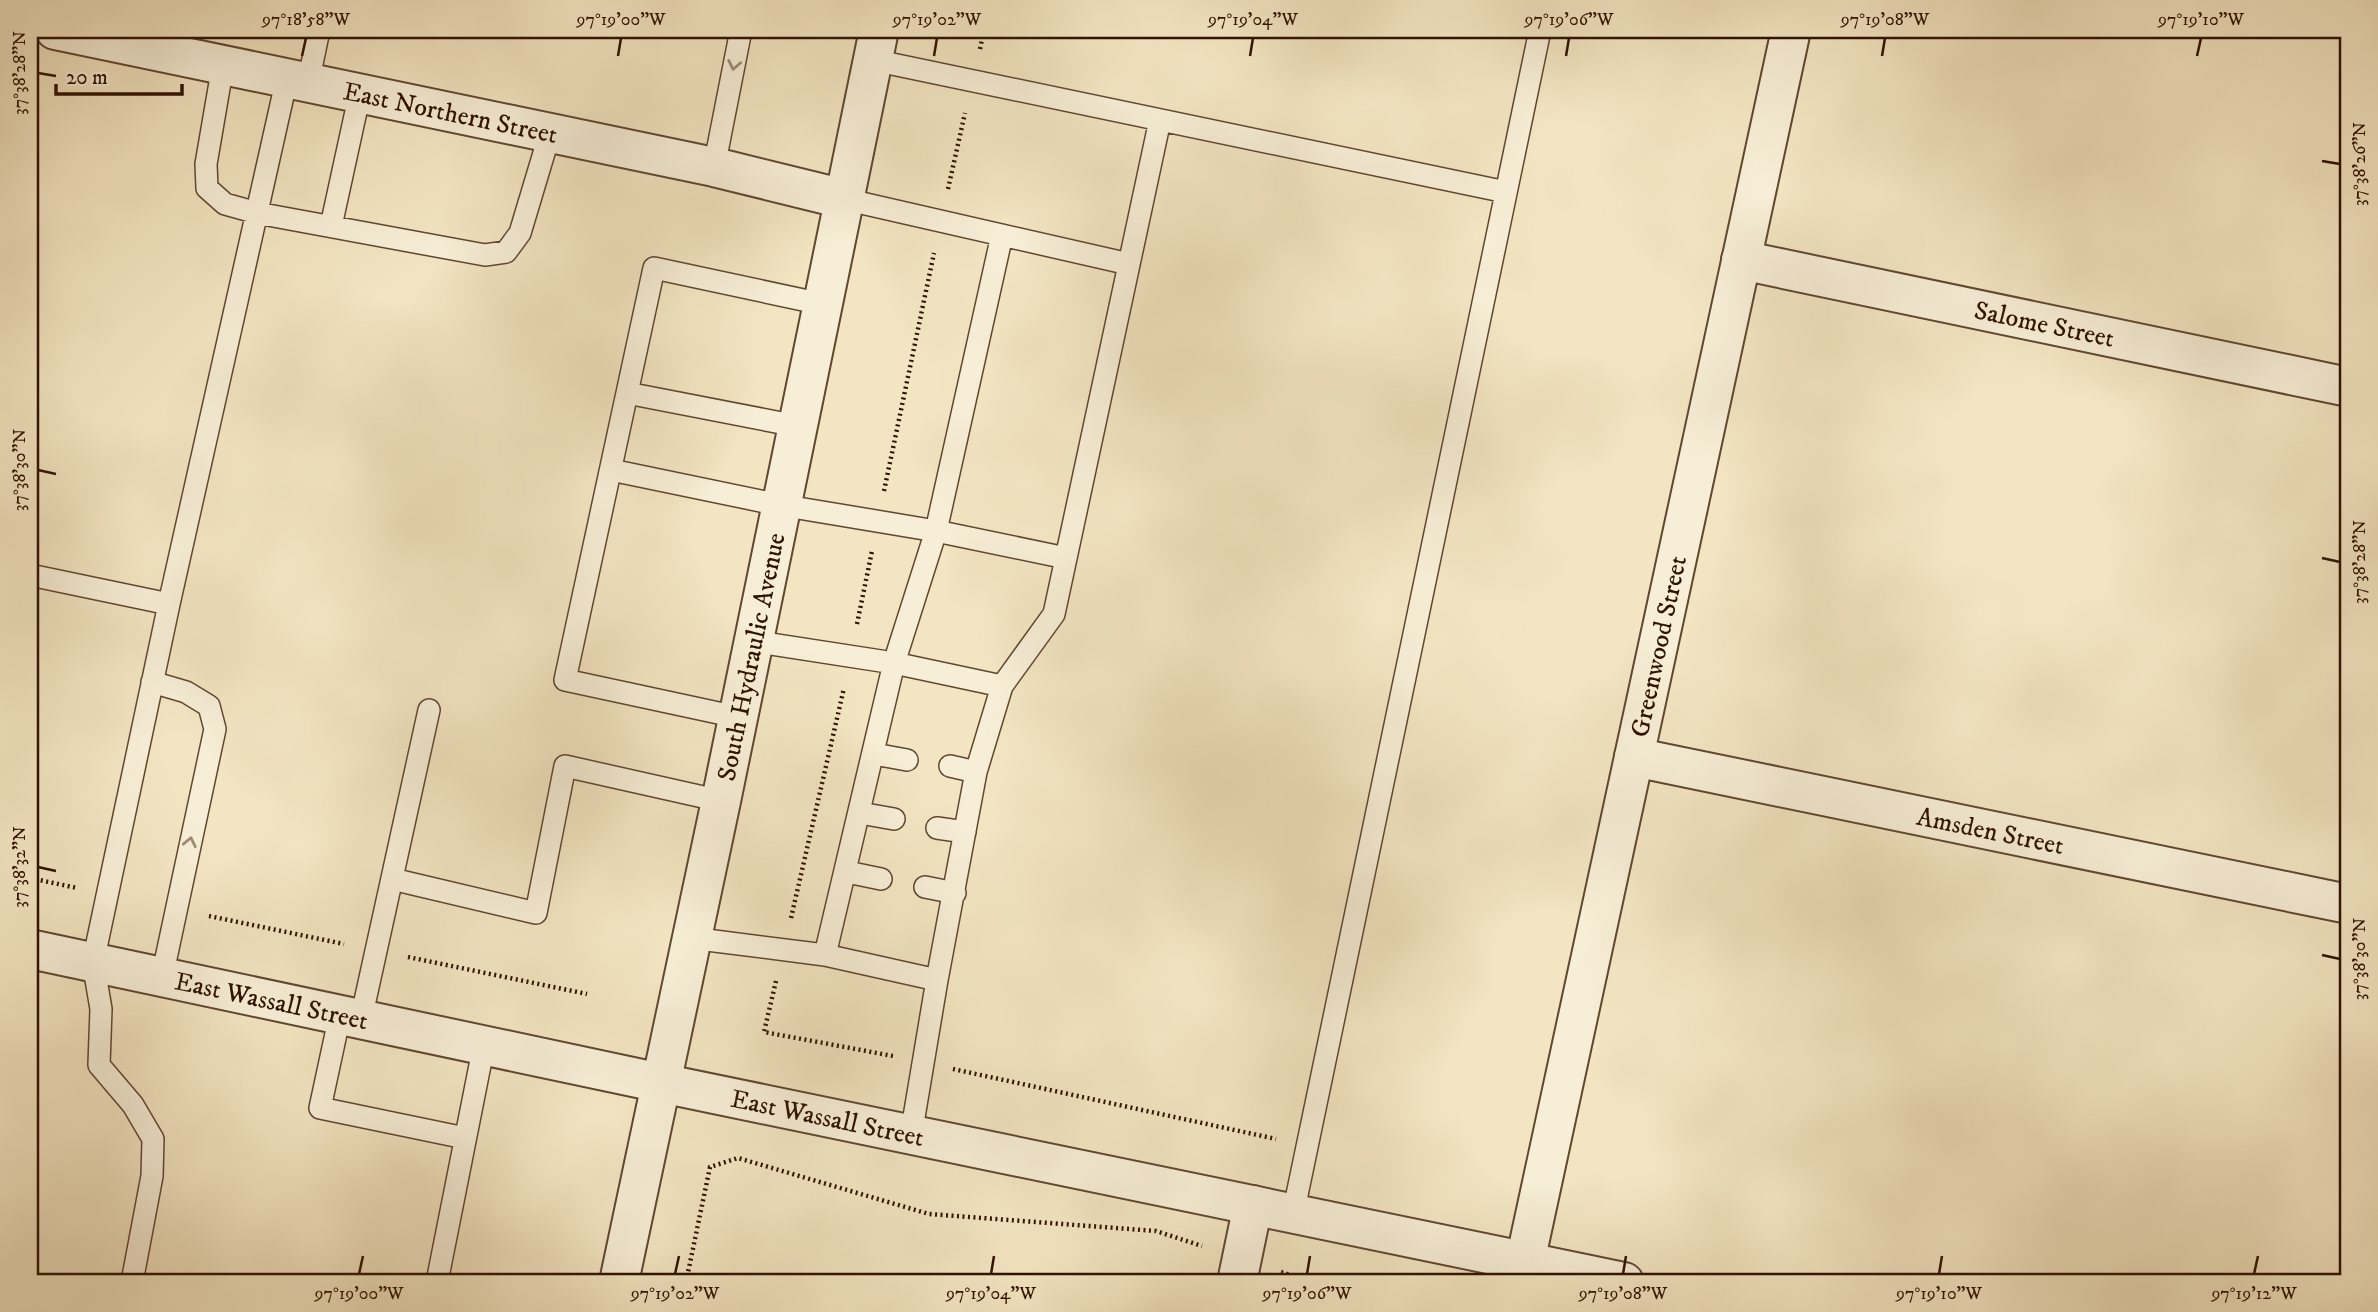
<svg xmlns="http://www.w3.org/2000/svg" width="2378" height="1312" font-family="'IM FELL DW Pica',serif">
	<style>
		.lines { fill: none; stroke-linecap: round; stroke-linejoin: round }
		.service-casing { stroke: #604730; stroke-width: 24 }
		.minor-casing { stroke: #604730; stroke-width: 42 }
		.tertiary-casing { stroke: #604730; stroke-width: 42 }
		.path { stroke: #2f1200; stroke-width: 4.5; stroke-dasharray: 2 3.5; stroke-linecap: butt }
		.service { stroke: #f7eed7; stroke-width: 21 }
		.minor { stroke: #f7eed7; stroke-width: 38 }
		.tertiary { stroke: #f7eed7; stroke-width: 38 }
		.oneway { stroke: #9d8b76 }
		.ticks { fill: none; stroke: #2f1200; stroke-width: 2.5 }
		.labels { text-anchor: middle; stroke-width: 6; stroke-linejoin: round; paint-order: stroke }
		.street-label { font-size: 26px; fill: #2f1200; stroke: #f7eed7 }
		.neatline { fill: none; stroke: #2f1200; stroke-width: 2.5 }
		.ticks-label { font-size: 18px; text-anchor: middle; fill: #2f1200 }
	</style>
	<rect width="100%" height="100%" fill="#f3e5c2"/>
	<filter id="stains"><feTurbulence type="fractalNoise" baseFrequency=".00286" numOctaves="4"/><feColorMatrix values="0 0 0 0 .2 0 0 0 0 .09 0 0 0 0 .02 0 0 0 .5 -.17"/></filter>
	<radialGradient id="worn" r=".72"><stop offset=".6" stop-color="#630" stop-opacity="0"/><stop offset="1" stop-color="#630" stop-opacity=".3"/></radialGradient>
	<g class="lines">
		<defs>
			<path id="service" d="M 873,60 L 1506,192
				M 223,65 L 206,164 L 207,188 L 225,204 L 257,213 L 485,255 L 506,252 L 520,233 L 550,133
				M 308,83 L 319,30
				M 714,167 L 741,30
				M 844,199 L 1129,264
				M 331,226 L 360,93
				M 627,393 L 797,426
				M 611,470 L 780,505 L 936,531 L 1066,558
				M 30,575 L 169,604
				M 752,641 L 894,663 L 1002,686
				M 152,682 L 186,692 L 209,706 L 215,729 L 162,977
				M 737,717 L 565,680 L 654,268 L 822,304
				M 874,754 L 907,760
				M 950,766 L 976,772
				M 860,813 L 894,819
				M 937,828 L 965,832
				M 847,872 L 881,879
				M 392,879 L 536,913 L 565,766 L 721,801
				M 925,887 L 955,893
				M 691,938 L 825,955 L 894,663 L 936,531 L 1002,235
				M 825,955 L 937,980 L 911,1135
				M 937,980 L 976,772 L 1002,686 L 1054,614 L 1160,120
				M 340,1015 L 320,1108 L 465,1138
				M 361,1019 L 429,710
				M 1293,1214 L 1540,30
				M 132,1282 L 152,1176 L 153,1139 L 133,1105 L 99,1065 L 101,1009 L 93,962 L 169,604 L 287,78
				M 437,1282 L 484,1045"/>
			<g id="minor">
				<path id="s1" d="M 55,30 L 714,167 L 844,199"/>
				<path id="s2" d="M 1741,260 L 2348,387"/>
				<path id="s3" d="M 1634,757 L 2348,904"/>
				<path id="s4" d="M 30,949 L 661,1083"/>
				<path id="s5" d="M 1525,1262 L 1791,30"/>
				<path d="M 1237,1282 L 1253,1205"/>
			</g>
			<g id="tertiary">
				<path id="s6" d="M 661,1083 L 1624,1282"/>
				<path id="s7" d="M 619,1282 L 721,801 L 879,30"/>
			</g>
		</defs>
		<use href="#service" class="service-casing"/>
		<use href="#minor" class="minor-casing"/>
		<use href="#tertiary" class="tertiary-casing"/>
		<path class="path" d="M 980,49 L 984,30
			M 948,189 L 965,113
			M 884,491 L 934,253
			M 857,624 L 872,551
			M 30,878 L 77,888
			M 209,916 L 344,944
			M 791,918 L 844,688
			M 408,957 L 587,994
			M 776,981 L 764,1032 L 893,1056
			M 953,1069 L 1276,1139
			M 1281,1272 L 1311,1282
			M 686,1282 L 710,1167 L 738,1158 L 929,1214 L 1156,1231 L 1202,1246"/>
		<use href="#service" class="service"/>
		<use href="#minor" class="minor"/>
		<use href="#tertiary" class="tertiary"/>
	</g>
	<defs><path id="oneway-chevron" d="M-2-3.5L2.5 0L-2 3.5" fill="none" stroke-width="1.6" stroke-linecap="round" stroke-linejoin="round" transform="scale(1.75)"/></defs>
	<g class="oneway">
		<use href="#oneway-chevron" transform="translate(734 65) rotate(101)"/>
		<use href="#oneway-chevron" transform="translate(190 842) rotate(-78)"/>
	</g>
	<path class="ticks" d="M 302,56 L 306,38M 618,56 L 621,38M 934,56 L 937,38M 1250,56 L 1253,38M 1566,56 L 1569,38M 1882,56 L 1885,38M 2197,56 L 2201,38M 38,73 L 56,76M 2322,161 L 2340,164M 38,470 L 56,474M 2322,558 L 2340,562M 38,867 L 56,871M 2322,955 L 2340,959M 359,1274 L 363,1256M 675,1274 L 679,1256M 991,1274 L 994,1256M 1307,1274 L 1310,1256M 1623,1274 L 1626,1256M 1939,1274 L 1942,1256M 2254,1274 L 2258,1256"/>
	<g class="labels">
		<g class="street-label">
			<text dy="9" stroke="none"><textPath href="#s1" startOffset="404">East Northern Street</textPath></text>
			<text dy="9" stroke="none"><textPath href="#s2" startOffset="310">Salome Street</textPath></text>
			<text dy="9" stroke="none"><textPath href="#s5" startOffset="630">Greenwood Street</textPath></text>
			<text dy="9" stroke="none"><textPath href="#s7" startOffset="639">South Hydraulic Avenue</textPath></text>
			<text dy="9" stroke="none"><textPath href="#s3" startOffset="364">Amsden Street</textPath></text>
			<text dy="9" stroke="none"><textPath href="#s4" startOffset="247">East Wassall Street</textPath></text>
			<text dy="9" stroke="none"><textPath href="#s6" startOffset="170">East Wassall Street</textPath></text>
		</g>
	</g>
	<rect width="2378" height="1312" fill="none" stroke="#f3e5c2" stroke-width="77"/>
	<path d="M56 84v10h126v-10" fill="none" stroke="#2f1200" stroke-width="3.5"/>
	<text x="66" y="84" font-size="21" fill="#2f1200" stroke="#f7eed7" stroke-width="5" paint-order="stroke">20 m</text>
	<rect x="38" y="38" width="2302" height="1236" class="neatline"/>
	<g class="ticks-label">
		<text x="306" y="25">97°18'58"W</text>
		<text x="621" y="25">97°19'00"W</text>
		<text x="937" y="25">97°19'02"W</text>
		<text x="1253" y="25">97°19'04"W</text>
		<text x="1569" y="25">97°19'06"W</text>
		<text x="1885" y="25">97°19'08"W</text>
		<text x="2201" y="25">97°19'10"W</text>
		<text transform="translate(19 73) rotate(-90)" y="6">37°38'28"N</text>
		<text transform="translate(2359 164) rotate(-90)" y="6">37°38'26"N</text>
		<text transform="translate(19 470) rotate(-90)" y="6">37°38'30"N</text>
		<text transform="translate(2359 562) rotate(-90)" y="6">37°38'28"N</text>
		<text transform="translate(19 867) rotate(-90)" y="6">37°38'32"N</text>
		<text transform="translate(2359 959) rotate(-90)" y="6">37°38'30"N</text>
		<text x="359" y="1299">97°19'00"W</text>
		<text x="675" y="1299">97°19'02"W</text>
		<text x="991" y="1299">97°19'04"W</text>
		<text x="1307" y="1299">97°19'06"W</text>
		<text x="1623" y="1299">97°19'08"W</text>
		<text x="1939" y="1299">97°19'10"W</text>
		<text x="2254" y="1299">97°19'12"W</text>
	</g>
	<rect width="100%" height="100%" filter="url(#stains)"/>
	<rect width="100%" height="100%" fill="url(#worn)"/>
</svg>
